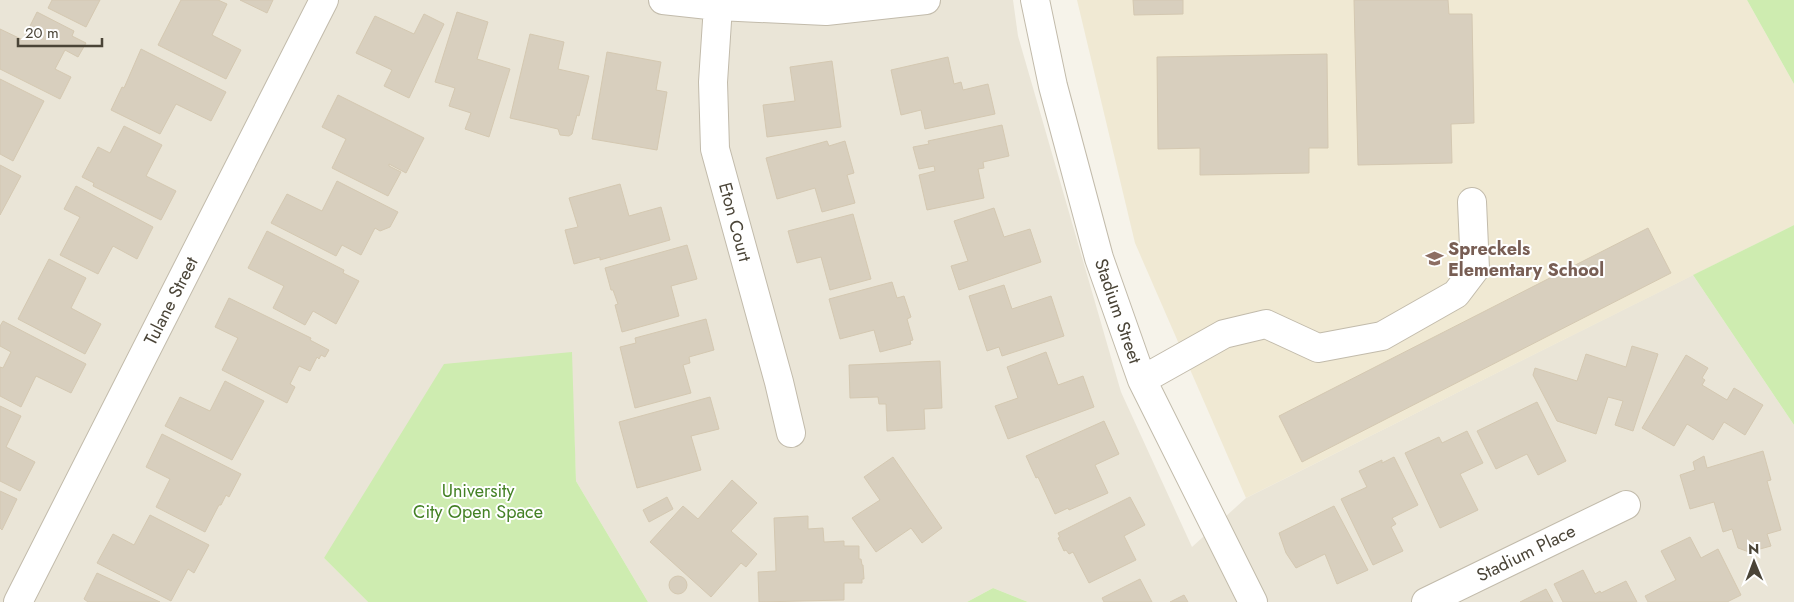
<svg xmlns="http://www.w3.org/2000/svg" width="1794" height="602" font-family="Jost,sans-serif">
	<style>
		.residential { fill: #eae5d7 }
		.education { fill: #f0e9d3 }
		.green { fill: #ceecb0 }
		.building { fill: #d8cfbe; stroke: #d4c8b1 }
		.lines { fill: none; stroke-linecap: round; stroke-linejoin: round }
		.minor-casing { stroke: #c2bbab; stroke-width: 30 }
		.minor { stroke: #fff; stroke-width: 28 }
		.labels { text-anchor: middle; stroke-width: 4; stroke-linejoin: round; paint-order: stroke }
		.street-label { font-size: 18px; fill: #4a4437; stroke: #fff }
		.education-label { font-size: 18px; font-weight: bold; fill: #785e54; stroke: #fff; text-anchor: start }
		.park-label { font-size: 18px; fill: #448125; stroke: #fff }
	</style>
	<rect width="100%" height="100%" fill="#f6f3ea"/>
	<path class="residential" d="M 0,0 L 1013,0 L 1018,36 L 1121,392 L 1192,547 L 1246,498 L 1693,275 L 1794,425 L 1794,602 L 1028,602 L 993,588 L 967,602 L 648,602 L 576,481 L 571,352 L 324,558 L 368,602 L 0,602 Z"/>
	<path class="education" d="M 1077,0 L 1747,0 L 1794,84 L 1794,225 L 1246,498 L 1135,243 Z"/>
	<path class="green" d="M 1747,0 L 1794,0 L 1794,84 Z
		M 1794,225 L 1794,425 L 1693,275 Z
		M 572,352 L 576,481 L 648,602 L 368,602 L 324,558 L 444,364 Z
		M 993,588 L 1028,602 L 967,602 Z"/>
	<path class="building" d="M 52,0 L 100,0 L 86,27 L 48,8 Z
		M 181,0 L 218,0 L 227,4 L 212,35 L 241,50 L 226,79 L 158,45 Z
		M 240,0 L 273,0 L 267,13 Z
		M 1133,0 L 1183,0 L 1183,14 L 1134,15 Z
		M 1354,0 L 1448,0 L 1449,14 L 1472,14 L 1474,123 L 1451,124 L 1452,163 L 1358,165 Z
		M 37,12 L 74,31 L 72,36 L 86,43 L 78,57 L 65,50 L 55,69 L 71,77 L 60,99 L 0,69 L 0,29 L 23,40 Z
		M 457,12 L 488,22 L 477,59 L 510,69 L 489,137 L 465,129 L 471,113 L 449,106 L 455,88 L 435,82 Z
		M 424,14 L 444,24 L 409,98 L 384,86 L 392,70 L 356,53 L 375,16 L 414,34 Z
		M 530,34 L 564,42 L 558,69 L 589,76 L 579,116 L 577,115 L 572,134 L 569,136 L 560,135 L 558,129 L 510,118 Z
		M 141,49 L 226,92 L 211,121 L 176,104 L 160,134 L 111,110 L 122,87 L 124,88 Z
		M 607,52 L 661,62 L 656,90 L 667,92 L 657,150 L 592,139 Z
		M 1327,54 L 1328,148 L 1309,148 L 1309,173 L 1200,175 L 1200,148 L 1158,149 L 1157,57 Z
		M 948,57 L 954,84 L 961,82 L 963,90 L 988,84 L 995,114 L 925,129 L 921,110 L 901,115 L 891,70 Z
		M 832,61 L 841,127 L 767,137 L 763,105 L 795,101 L 790,67 Z
		M 0,79 L 44,101 L 13,161 L 0,154 Z
		M 338,95 L 424,138 L 406,173 L 389,164 L 389,166 L 401,172 L 388,196 L 332,168 L 346,139 L 322,127 Z
		M 1002,125 L 1009,156 L 983,162 L 984,168 L 978,169 L 984,198 L 927,210 L 919,175 L 935,171 L 934,166 L 919,169 L 913,147 L 929,144 L 928,141 Z
		M 124,126 L 162,145 L 146,176 L 176,191 L 161,220 L 93,186 L 94,183 L 82,177 L 98,147 L 110,153 Z
		M 827,141 L 829,146 L 845,141 L 854,173 L 847,175 L 855,203 L 822,212 L 815,188 L 777,199 L 766,158 Z
		M 0,165 L 21,176 L 0,215 Z
		M 337,181 L 398,212 L 390,227 L 380,231 L 375,228 L 361,255 L 342,245 L 336,256 L 271,223 L 287,194 L 322,211 Z
		M 620,184 L 629,216 L 661,207 L 670,240 L 600,260 L 600,257 L 574,264 L 565,230 L 578,227 L 569,198 Z
		M 76,186 L 153,227 L 137,259 L 113,246 L 98,274 L 60,255 L 80,217 L 64,209 Z
		M 994,208 L 1004,237 L 1030,229 L 1041,262 L 959,290 L 951,266 L 968,261 L 954,221 Z
		M 853,214 L 871,279 L 830,290 L 821,257 L 797,263 L 788,231 Z
		M 1648,228 L 1671,273 L 1302,462 L 1279,416 Z
		M 267,231 L 344,270 L 343,273 L 359,281 L 336,324 L 313,311 L 305,325 L 273,308 L 284,286 L 248,268 Z
		M 687,245 L 697,279 L 671,286 L 679,316 L 622,332 L 615,305 L 618,304 L 613,290 L 611,290 L 605,268 Z
		M 49,259 L 86,278 L 71,308 L 101,324 L 85,354 L 18,319 Z
		M 892,282 L 897,298 L 904,296 L 911,317 L 907,319 L 913,340 L 910,341 L 911,344 L 880,352 L 874,330 L 840,339 L 829,299 Z
		M 1004,285 L 1012,309 L 1051,296 L 1064,336 L 1002,356 L 999,347 L 987,351 L 969,296 Z
		M 229,298 L 311,338 L 310,340 L 329,350 L 325,357 L 321,355 L 319,359 L 317,357 L 310,371 L 299,366 L 290,384 L 295,387 L 287,403 L 222,370 L 238,338 L 215,327 Z
		M 706,319 L 714,350 L 689,357 L 690,363 L 683,365 L 691,393 L 635,408 L 620,347 L 636,343 L 635,338 Z
		M 3,321 L 86,364 L 71,393 L 36,376 L 21,407 L 0,396 L 0,367 L 3,368 L 11,352 L 0,346 L 0,326 Z
		M 1632,346 L 1658,354 L 1633,431 L 1615,425 L 1623,401 L 1608,397 L 1596,434 L 1557,421 L 1533,375 L 1535,368 L 1577,381 L 1586,354 L 1626,367 Z
		M 1046,352 L 1058,385 L 1083,376 L 1094,407 L 1008,439 L 995,406 L 1018,398 L 1007,367 Z
		M 1686,355 L 1708,368 L 1702,378 L 1705,380 L 1702,385 L 1727,400 L 1734,388 L 1763,405 L 1745,435 L 1724,422 L 1713,440 L 1687,424 L 1674,446 L 1642,428 Z
		M 940,361 L 942,408 L 924,409 L 925,429 L 887,431 L 886,404 L 879,404 L 878,397 L 850,398 L 849,365 Z
		M 225,381 L 264,401 L 232,460 L 165,426 L 180,397 L 210,411 Z
		M 710,397 L 719,429 L 691,436 L 701,470 L 637,488 L 619,422 Z
		M 1537,402 L 1566,461 L 1538,475 L 1527,454 L 1496,469 L 1477,431 Z
		M 0,406 L 21,416 L 6,447 L 35,462 L 20,491 L 0,481 Z
		M 1104,421 L 1119,454 L 1095,465 L 1108,493 L 1069,510 L 1068,508 L 1055,514 L 1038,477 L 1036,478 L 1026,456 Z
		M 1467,431 L 1483,463 L 1460,474 L 1478,510 L 1440,528 L 1405,453 L 1439,437 L 1442,443 Z
		M 162,434 L 241,474 L 229,497 L 226,495 L 221,505 L 219,505 L 205,532 L 156,507 L 170,479 L 146,467 Z
		M 1763,451 L 1771,480 L 1767,481 L 1781,530 L 1767,534 L 1771,546 L 1749,552 L 1738,548 L 1732,529 L 1723,532 L 1714,502 L 1690,509 L 1680,475 L 1695,470 L 1693,462 L 1704,456 L 1707,468 Z
		M 893,457 L 942,528 L 922,543 L 911,528 L 876,552 L 852,518 L 880,500 L 864,477 Z
		M 1394,457 L 1418,505 L 1392,518 L 1396,524 L 1391,527 L 1403,551 L 1373,565 L 1341,499 L 1367,487 L 1359,471 L 1382,460 L 1382,463 Z
		M 732,480 L 757,503 L 731,531 L 757,554 L 746,567 L 741,563 L 711,597 L 650,542 L 683,506 L 698,519 Z
		M 0,491 L 17,499 L 2,530 L 0,528 Z
		M 667,497 L 673,509 L 649,522 L 643,510 Z
		M 1130,497 L 1145,525 L 1124,536 L 1136,560 L 1089,583 L 1073,552 L 1069,554 L 1066,550 L 1064,551 L 1058,538 L 1060,537 L 1058,533 Z
		M 1334,506 L 1368,570 L 1337,584 L 1325,554 L 1296,568 L 1286,553 L 1279,533 Z
		M 150,515 L 209,545 L 194,573 L 188,569 L 171,601 L 97,563 L 113,534 L 134,545 Z
		M 808,516 L 808,529 L 823,528 L 824,542 L 844,541 L 844,546 L 859,546 L 859,559 L 861,559 L 862,565 L 863,565 L 864,579 L 862,579 L 862,583 L 844,583 L 844,600 L 759,602 L 758,572 L 776,571 L 774,518 Z
		M 1690,537 L 1701,558 L 1718,549 L 1741,595 L 1727,602 L 1648,602 L 1645,596 L 1676,580 L 1661,551 Z
		M 1583,570 L 1595,594 L 1600,591 L 1601,593 L 1626,581 L 1637,602 L 1563,602 L 1554,584 Z
		M 97,573 L 160,602 L 88,602 L 84,599 Z
		M669 585a9 9 0 1 1 18 0a9 9 0 1 1-18 0Z
		M 1140,579 L 1152,602 L 1104,602 L 1102,598 Z
		M 1546,589 L 1553,602 L 1520,602 Z
		M 1184,595 L 1188,602 L 1170,602 Z"/>
	<g class="lines">
		<defs>
			<path id="minor" d="M 663,0 L 718,6 L 826,11 L 926,0
				M 1035,0 L 1053,86 L 1099,258 L 1142,380 L 1253,602
				M 718,6 L 713,82 L 715,149 L 779,382 L 791,433
				M 1142,380 L 1224,334 L 1266,324 L 1318,348 L 1382,336 L 1456,294 L 1475,269 L 1472,202
				M 18,602 L 324,0
				M 1426,602 L 1626,505"/>
		</defs>
		<use href="#minor" class="minor-casing"/>
		<use href="#minor" class="minor"/>
	</g>
	<defs>
		<symbol id="school-bare" viewBox="-9 -9 18 18"><path d="M0-5L7-2L0 1L-7-2ZM-4 1L0 2.5L4 1V4Q0 6-4 4Z" fill="#8d6e63" stroke="#fff" stroke-width="2.5" paint-order="stroke"/></symbol>
	</defs>
	<g fill-rule="evenodd">
		<use href="#school-bare" x="1422" y="246" width="25" height="25"/>
	</g>
	<g class="labels">
		<g class="street-label">
			<text transform="translate(735 222) rotate(75)" y="6">Eton Court</text>
			<text transform="translate(171 301) rotate(-63)" y="6">Tulane Street</text>
			<text transform="translate(1118 311) rotate(71)" y="6">Stadium Street</text>
			<text transform="translate(1526 553) rotate(-26)" y="6">Stadium Place</text>
		</g>
		<g class="education-label">
			<text x="1448" y="255">Spreckels<tspan x="1448" dy="21">Elementary School</tspan></text>
		</g>
		<g class="park-label">
			<text x="478" y="497">University<tspan x="478" dy="21">City Open Space</tspan></text>
		</g>
	</g>
	<g transform="translate(1754 562) rotate(359)" stroke="#ffffff" stroke-width="4" paint-order="stroke">
	<path d="M0-4L9 19L0 12L-9 19Z" fill="#4a4437"/>
	<text y="-8" font-size="14" font-weight="bold" text-anchor="middle" fill="#4a4437">N</text>
	</g>
	<path d="M18 38v8h84v-8" fill="none" stroke="#4a4437" stroke-width="2.5"/>
	<text x="25" y="38" font-size="15" fill="#4a4437" stroke="#ffffff" stroke-width="4" paint-order="stroke">20 m</text>
</svg>
